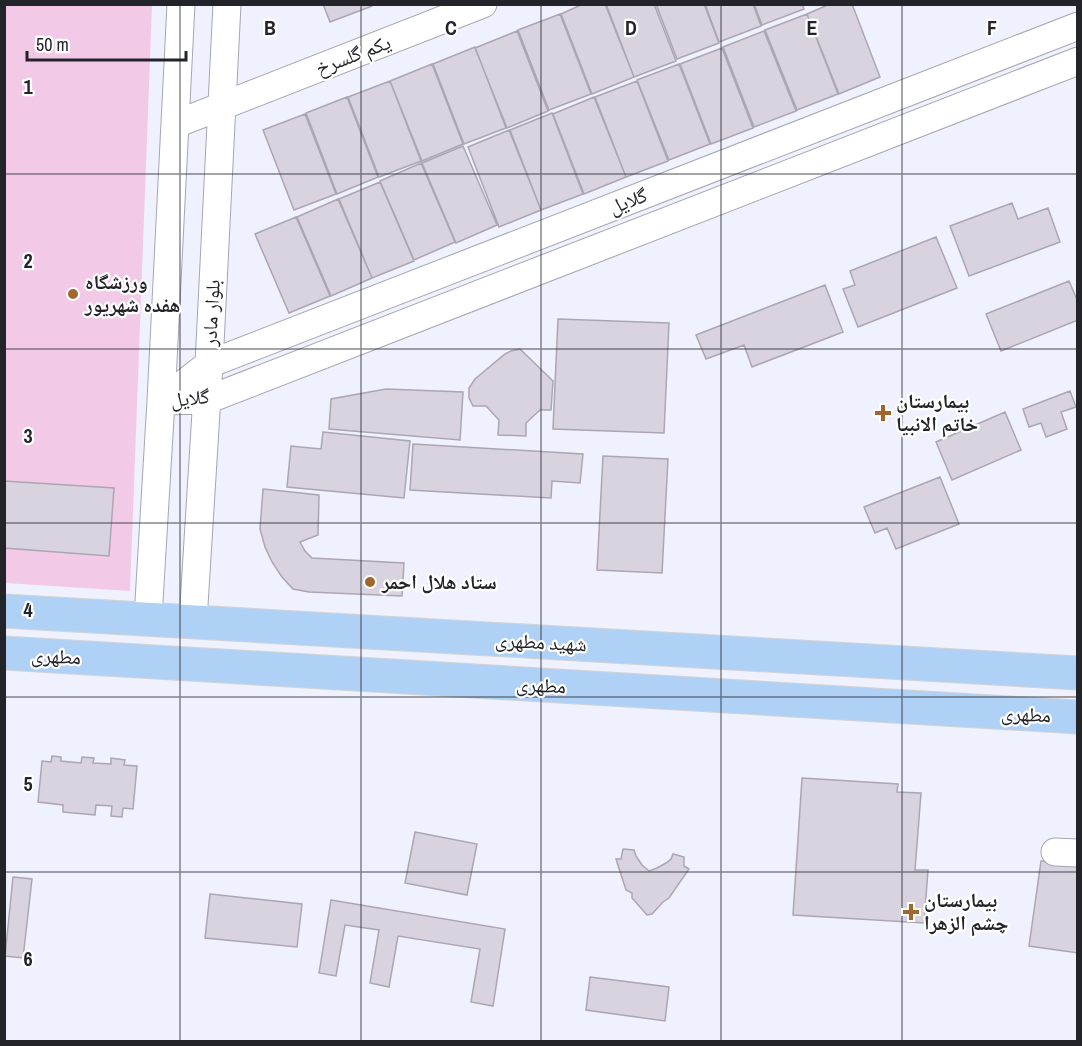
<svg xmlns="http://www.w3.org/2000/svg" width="1082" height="1046" font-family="'Archivo Narrow','Noto Naskh Arabic',sans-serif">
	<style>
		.green { fill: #f2cae7 }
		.building { fill: #d9d3df; stroke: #aca6b2; stroke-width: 1.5 }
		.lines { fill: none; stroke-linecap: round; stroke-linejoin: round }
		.minor-casing { stroke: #a4a6b2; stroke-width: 29 }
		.major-casing { stroke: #d3d3d4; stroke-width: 35 }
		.minor { stroke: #fff; stroke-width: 27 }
		.major { stroke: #b0d1f6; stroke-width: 33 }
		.grid { fill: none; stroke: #232429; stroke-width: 1.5; stroke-opacity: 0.55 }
		.poi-dot { fill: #a3662a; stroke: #fff; stroke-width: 2 }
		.labels { text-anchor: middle; stroke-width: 4.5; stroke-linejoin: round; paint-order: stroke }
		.street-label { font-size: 20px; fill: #232429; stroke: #fff }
		.poi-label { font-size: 20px; font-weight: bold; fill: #232429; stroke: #fff; text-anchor: start }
		.grid-label { font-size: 20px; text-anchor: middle; font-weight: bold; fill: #232429; stroke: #fff; stroke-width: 4.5; stroke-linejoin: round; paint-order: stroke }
	</style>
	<rect width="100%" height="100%" fill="#eff1fe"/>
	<path class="green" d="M 5,5 L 152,5 L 130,591 L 5,583 Z"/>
	<path class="building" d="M 323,4 L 371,4 L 372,6 L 330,22 Z
		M 583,4 L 605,4 L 634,77 L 592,94 L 561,14 Z
		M 606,4 L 654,4 L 676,61 L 634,77 Z
		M 656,4 L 704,4 L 719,43 L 677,59 Z
		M 705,4 L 753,4 L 761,26 L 719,42 Z
		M 754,4 L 802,4 L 804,9 L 762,25 Z
		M 830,4 L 852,4 L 880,77 L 839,94 L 807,14 Z
		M 560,14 L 591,94 L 549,110 L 518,30 Z
		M 807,14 L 838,94 L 797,110 L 765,30 Z
		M 517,31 L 548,111 L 507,128 L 475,48 Z
		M 764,31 L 796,111 L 754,127 L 723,47 Z
		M 475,47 L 506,128 L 464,144 L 433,64 Z
		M 722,48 L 753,128 L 711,144 L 680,64 Z
		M 432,64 L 463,144 L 422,161 L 390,81 Z
		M 679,64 L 710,144 L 669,160 L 637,80 Z
		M 390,81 L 421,161 L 379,177 L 348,97 Z
		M 637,81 L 668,161 L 626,177 L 595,97 Z
		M 347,97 L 378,177 L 337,194 L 306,113 Z
		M 594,97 L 626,177 L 584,194 L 553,114 Z
		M 552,113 L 583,194 L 541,210 L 510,130 Z
		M 305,114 L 336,194 L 294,210 L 263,130 Z
		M 509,130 L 541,210 L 499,227 L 468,147 Z
		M 463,146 L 497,225 L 456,243 L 422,163 Z
		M 421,163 L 455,242 L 414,260 L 380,181 Z
		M 380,182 L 414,261 L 372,278 L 339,199 Z
		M 338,199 L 372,278 L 331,296 L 297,217 Z
		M 1012,203 L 1018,219 L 1048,208 L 1060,242 L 969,276 L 950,226 Z
		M 296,217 L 330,296 L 289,313 L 255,234 Z
		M 936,237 L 957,288 L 858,327 L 843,289 L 855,285 L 850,271 Z
		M 1069,281 L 1078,302 L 1078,320 L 1001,351 L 986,314 Z
		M 825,285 L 843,332 L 752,367 L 744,345 L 706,359 L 696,335 Z
		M 558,319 L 669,323 L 664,433 L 553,429 Z
		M 520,349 L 553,381 L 551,410 L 540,410 L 526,423 L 526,436 L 498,435 L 499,420 L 486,406 L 473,406 L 469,398 L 469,388 L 475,379 L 505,354 L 511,351 Z
		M 386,389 L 463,392 L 460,440 L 329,429 L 331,399 Z
		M 1070,391 L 1076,407 L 1061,412 L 1067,429 L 1046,437 L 1041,423 L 1029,427 L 1023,409 Z
		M 1005,412 L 1021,450 L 952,480 L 936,442 Z
		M 323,432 L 410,441 L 404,498 L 287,487 L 291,446 L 321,449 Z
		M 413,444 L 583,454 L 580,483 L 552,481 L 551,498 L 410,490 Z
		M 603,456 L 668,459 L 662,573 L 597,570 Z
		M 940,477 L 959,524 L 896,549 L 887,528 L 875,533 L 864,507 Z
		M 4,481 L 114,488 L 109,556 L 4,548 Z
		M 263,489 L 319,495 L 318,535 L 300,542 L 305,551 L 312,558 L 404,563 L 402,596 L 309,592 L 293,589 L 282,577 L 272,562 L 265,547 L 260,529 Z
		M 52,756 L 61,757 L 61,761 L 81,763 L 82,757 L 94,758 L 93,763 L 111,764 L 111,758 L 125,760 L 124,765 L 137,766 L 133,809 L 123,808 L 122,817 L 111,816 L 112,806 L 96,805 L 95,815 L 63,812 L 63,805 L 38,802 L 42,761 L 51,762 Z
		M 802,778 L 898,784 L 897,792 L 921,793 L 915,870 L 928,870 L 924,923 L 793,915 Z
		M 415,832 L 477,844 L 467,895 L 405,883 Z
		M 623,849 L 634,850 L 636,856 L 642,865 L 649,871 L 657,868 L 666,863 L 671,859 L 673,854 L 684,857 L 684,866 L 689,869 L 669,898 L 663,902 L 652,914 L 647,915 L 632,898 L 632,893 L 626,890 L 616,859 L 621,859 Z
		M 1041,861 L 1078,866 L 1078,953 L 1029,946 Z
		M 13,877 L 32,879 L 23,958 L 5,956 Z
		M 210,894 L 302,904 L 297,947 L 205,938 Z
		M 331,900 L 505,929 L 493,1006 L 471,1002 L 480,949 L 398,936 L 389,987 L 370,983 L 379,930 L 345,925 L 336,976 L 319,973 Z
		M 590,977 L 669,987 L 665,1021 L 586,1010 Z"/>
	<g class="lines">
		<defs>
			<path id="minor" d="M 176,124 L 483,4
				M 161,401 L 209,364 L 1078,26
				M 161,401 L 207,400 L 1078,61
				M 148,618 L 161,401 L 181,4
				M 193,621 L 209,364 L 227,4
				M 1055,852 L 1078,853"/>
			<path id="major" d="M 4,611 L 1078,673
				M 4,653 L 1078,717"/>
		</defs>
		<use href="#minor" class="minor-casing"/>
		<use href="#major" class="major-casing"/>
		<use href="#minor" class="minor"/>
		<use href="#major" class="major"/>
	</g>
	<path class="grid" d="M 180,4 L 180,1042M 361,4 L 361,1042M 541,4 L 541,1042M 721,4 L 721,1042M 902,4 L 902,1042M 4,174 L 1078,174M 4,349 L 1078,349M 4,523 L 1078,523M 4,697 L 1078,697M 4,872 L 1078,872"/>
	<g class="poi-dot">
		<circle cx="73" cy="294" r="6"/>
		<path d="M880 404h6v6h6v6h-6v6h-6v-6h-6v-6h6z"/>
		<circle cx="370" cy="582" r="6"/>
		<path d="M908 903h6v6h6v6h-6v6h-6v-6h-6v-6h6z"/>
	</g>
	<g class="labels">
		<g class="street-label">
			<text transform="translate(353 55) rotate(-21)" y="7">یکم گلسرخ</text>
			<text transform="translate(628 201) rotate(-21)" y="7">گلایل</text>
			<text transform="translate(211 313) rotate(-87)" y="7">بلوار مادر</text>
			<text transform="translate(190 398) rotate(-6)" y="7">گلایل</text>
			<text transform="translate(541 642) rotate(3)" y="7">شهید مطهری</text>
			<text transform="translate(56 656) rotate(3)" y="7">مطهری</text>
			<text transform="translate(541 685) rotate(3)" y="7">مطهری</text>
			<text transform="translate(1026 714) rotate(3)" y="7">مطهری</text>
		</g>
		<g class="poi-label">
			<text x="85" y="289">ورزشگاه<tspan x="85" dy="23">هفده شهریور</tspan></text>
			<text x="896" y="408">بیمارستان<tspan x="896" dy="23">خاتم الانبیا</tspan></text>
			<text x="382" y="589">ستاد هلال احمر</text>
			<text x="924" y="907">بیمارستان<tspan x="924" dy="23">چشم الزهرا</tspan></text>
		</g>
	</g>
	<g class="grid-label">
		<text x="270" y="35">B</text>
		<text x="451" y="35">C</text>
		<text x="631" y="35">D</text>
		<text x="812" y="35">E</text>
		<text x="992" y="35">F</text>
		<text x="28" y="94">1</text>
		<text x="28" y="268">2</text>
		<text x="28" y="443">3</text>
		<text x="28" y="617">4</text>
		<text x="28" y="791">5</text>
		<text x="28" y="966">6</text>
	</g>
	<rect width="1082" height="1046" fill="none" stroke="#232429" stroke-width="12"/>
	<path d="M27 51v9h159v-9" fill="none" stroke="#232429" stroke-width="3"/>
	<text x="36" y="51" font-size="18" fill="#232429" stroke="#ffffff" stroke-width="4.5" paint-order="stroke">50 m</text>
</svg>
